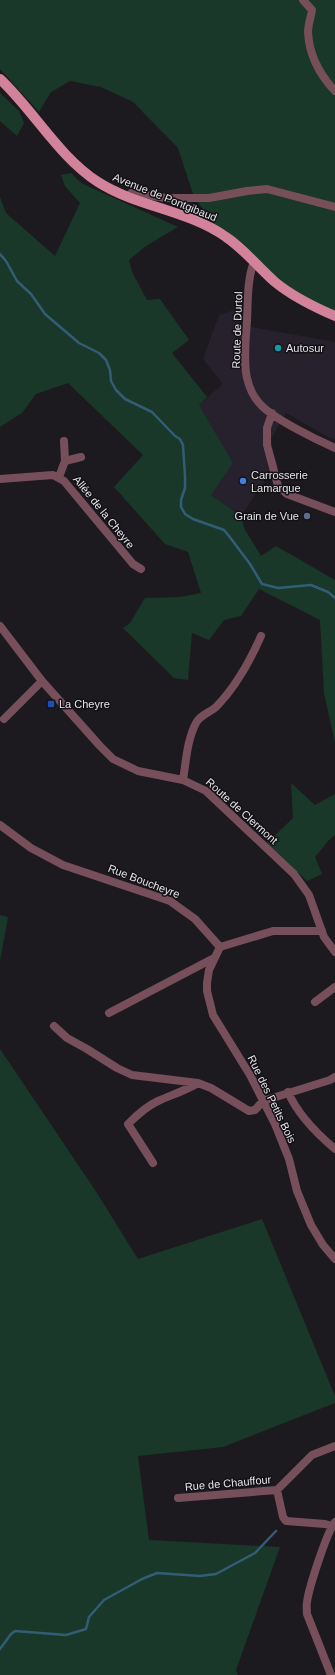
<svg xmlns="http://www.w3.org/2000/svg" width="335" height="1675" font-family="Helvetica,sans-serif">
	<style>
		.built { fill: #26212c }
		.green { fill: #193829 }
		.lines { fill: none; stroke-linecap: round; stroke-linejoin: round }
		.stream { stroke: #325d75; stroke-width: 2.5 }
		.minor { stroke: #764f5b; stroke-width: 8 }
		.major { stroke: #d2829b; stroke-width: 10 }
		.culture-dot { fill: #0f9aa8; stroke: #131116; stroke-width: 1.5 }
		.shop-dot { fill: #3f7fe0; stroke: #131116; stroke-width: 1.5 }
		.service-dot { fill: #5c6f8a; stroke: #131116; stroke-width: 1.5 }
		.transit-dot { fill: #1a4fb4; stroke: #131116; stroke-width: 1.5 }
		.labels { text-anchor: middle; stroke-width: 3; stroke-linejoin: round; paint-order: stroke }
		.street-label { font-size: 11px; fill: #e4e3e6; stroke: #131116 }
		.poi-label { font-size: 11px; fill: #e4e3e6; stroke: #131116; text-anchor: start }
	</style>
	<rect width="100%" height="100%" fill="#1c1a1f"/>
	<path class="built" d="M 241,308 L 240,325 L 335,342 L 335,439 L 330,438 L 286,413 L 271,439 L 273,451 L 278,466 L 269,474 L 241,516 L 211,495 L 199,405 L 223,384 L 203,359 L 219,315 Z"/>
	<path class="green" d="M 0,0 L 335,0 L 335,316 L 294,297 L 219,231 L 194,197 L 178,148 L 133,102 L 101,87 L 70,81 L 51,92 L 39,112 L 0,69 Z
		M 0,93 L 19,111 L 24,123 L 17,136 L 0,121 Z
		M 71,173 L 81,183 L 178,227 L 146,246 L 129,260 L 132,272 L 147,300 L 160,299 L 189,340 L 172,353 L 207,397 L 199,405 L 233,463 L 211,495 L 241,516 L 244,528 L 261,556 L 276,546 L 335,580 L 335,743 L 324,693 L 320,620 L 259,589 L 241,616 L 224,620 L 209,640 L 192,633 L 188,680 L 174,678 L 123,628 L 130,623 L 145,598 L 180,597 L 201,593 L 188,552 L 165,544 L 114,487 L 143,455 L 68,383 L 36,394 L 22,413 L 0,427 L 0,197 L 6,213 L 55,256 L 80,203 L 65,186 L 61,175 Z
		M 291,783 L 315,805 L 335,794 L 335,835 L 329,840 L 315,857 L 322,874 L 307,881 L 267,843 L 293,818 Z
		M 0,915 L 8,917 L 0,961 Z
		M 0,1049 L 95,1190 L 138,1259 L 262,1219 L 335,1396 L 335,1403 L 223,1447 L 138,1456 L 149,1540 L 280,1547 L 236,1670 L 238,1675 L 0,1675 Z"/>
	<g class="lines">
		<path class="stream" d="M 0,254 L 6,261 L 17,281 L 31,294 L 45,314 L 79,343 L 99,353 L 106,360 L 110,370 L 111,381 L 116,390 L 125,399 L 152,412 L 175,436 L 180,439 L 183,445 L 185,476 L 185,488 L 181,500 L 181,507 L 185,514 L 193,519 L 224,530 L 229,536 L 250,564 L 262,584 L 278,588 L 311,585 L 328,592 L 335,598
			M 0,1649 L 11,1634 L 15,1631 L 66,1635 L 86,1629 L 89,1617 L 104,1600 L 142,1579 L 157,1573 L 200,1576 L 216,1574 L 255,1553 L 276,1531"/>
		<path class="minor" d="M 303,0 L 312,10 C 311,17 308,25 308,32 C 309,54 320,75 335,91
			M 129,197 L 131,193 L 166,198 L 209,198 L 247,191 L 267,189 L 335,207
			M 254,262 C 247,279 248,302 247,320 C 246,338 243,360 247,378 C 249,387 254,398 261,405 C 274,419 317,440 335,448
			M 272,413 L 267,428 L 267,445 L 278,486 L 287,494 L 335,512
			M 65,461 L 81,457
			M 59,477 L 65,461 L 64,441
			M 0,479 L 53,475 L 64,481 L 133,564 L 141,569
			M 0,626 L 42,681 L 100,746 L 113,759 L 138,771 L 183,780 L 206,791 L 294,874 L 309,895 L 324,937 L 335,952
			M 4,719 L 42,681
			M 183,780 C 186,762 187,740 196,723 C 201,714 210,713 217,706 C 236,686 250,661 261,636
			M 0,825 L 31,848 L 63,865 L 170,901 L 195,919 L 220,947
			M 220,947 L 209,970 L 207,983 L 207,991 L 213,1015 L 250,1075 L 275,1124 L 289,1159 L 297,1191 L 311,1225 L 323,1245 L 335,1259
			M 220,947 L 273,931 L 322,931
			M 315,1002 L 335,987
			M 109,1013 L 214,958
			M 54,1026 L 67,1038 L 87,1049 L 117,1068 L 132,1075 L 198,1083
			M 288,1092 C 298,1115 316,1133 335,1149
			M 153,1163 L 128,1124 C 136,1116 147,1106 158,1101 C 171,1095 185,1091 198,1083 L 211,1088 L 249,1111 L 255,1110 L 263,1101 L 330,1080 L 335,1077
			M 277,1490 L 283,1517 L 286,1521 L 325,1524 L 332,1526
			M 178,1498 L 277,1490 L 312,1455 L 335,1446
			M 331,1675 L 307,1614 C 307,1610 306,1606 307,1602 C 309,1587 327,1532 335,1522"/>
		<path class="major" d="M 0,79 C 34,111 59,157 98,182 C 137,207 188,210 226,237 C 244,249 258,267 275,282 C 293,297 314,307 335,316"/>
	</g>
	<circle class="culture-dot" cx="278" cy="348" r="4"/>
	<circle class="shop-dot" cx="243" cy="481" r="4"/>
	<circle class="service-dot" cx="307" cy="516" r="4"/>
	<rect class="transit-dot" x="47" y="700" width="8" height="8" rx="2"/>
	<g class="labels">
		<g class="street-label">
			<text transform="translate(165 197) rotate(22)" y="4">Avenue de Pontgibaud</text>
			<text transform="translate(237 330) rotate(-88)" y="4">Route de Durtol</text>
			<text transform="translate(104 512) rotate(51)" y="4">Allée de la Cheyre</text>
			<text transform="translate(242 811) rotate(42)" y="4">Route de Clermont</text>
			<text transform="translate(144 881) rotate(21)" y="4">Rue Boucheyre</text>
			<text transform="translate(272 1099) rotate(64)" y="4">Rue des Petits Bois</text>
			<text transform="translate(228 1483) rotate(-5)" y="4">Rue de Chauffour</text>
		</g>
		<g class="poi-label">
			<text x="286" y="352">Autosur</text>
			<text x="251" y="479">Carrosserie<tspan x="251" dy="13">Lamarque</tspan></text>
			<text x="299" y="520" text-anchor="end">Grain de Vue</text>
			<text x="59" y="708">La Cheyre</text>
		</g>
	</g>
</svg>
